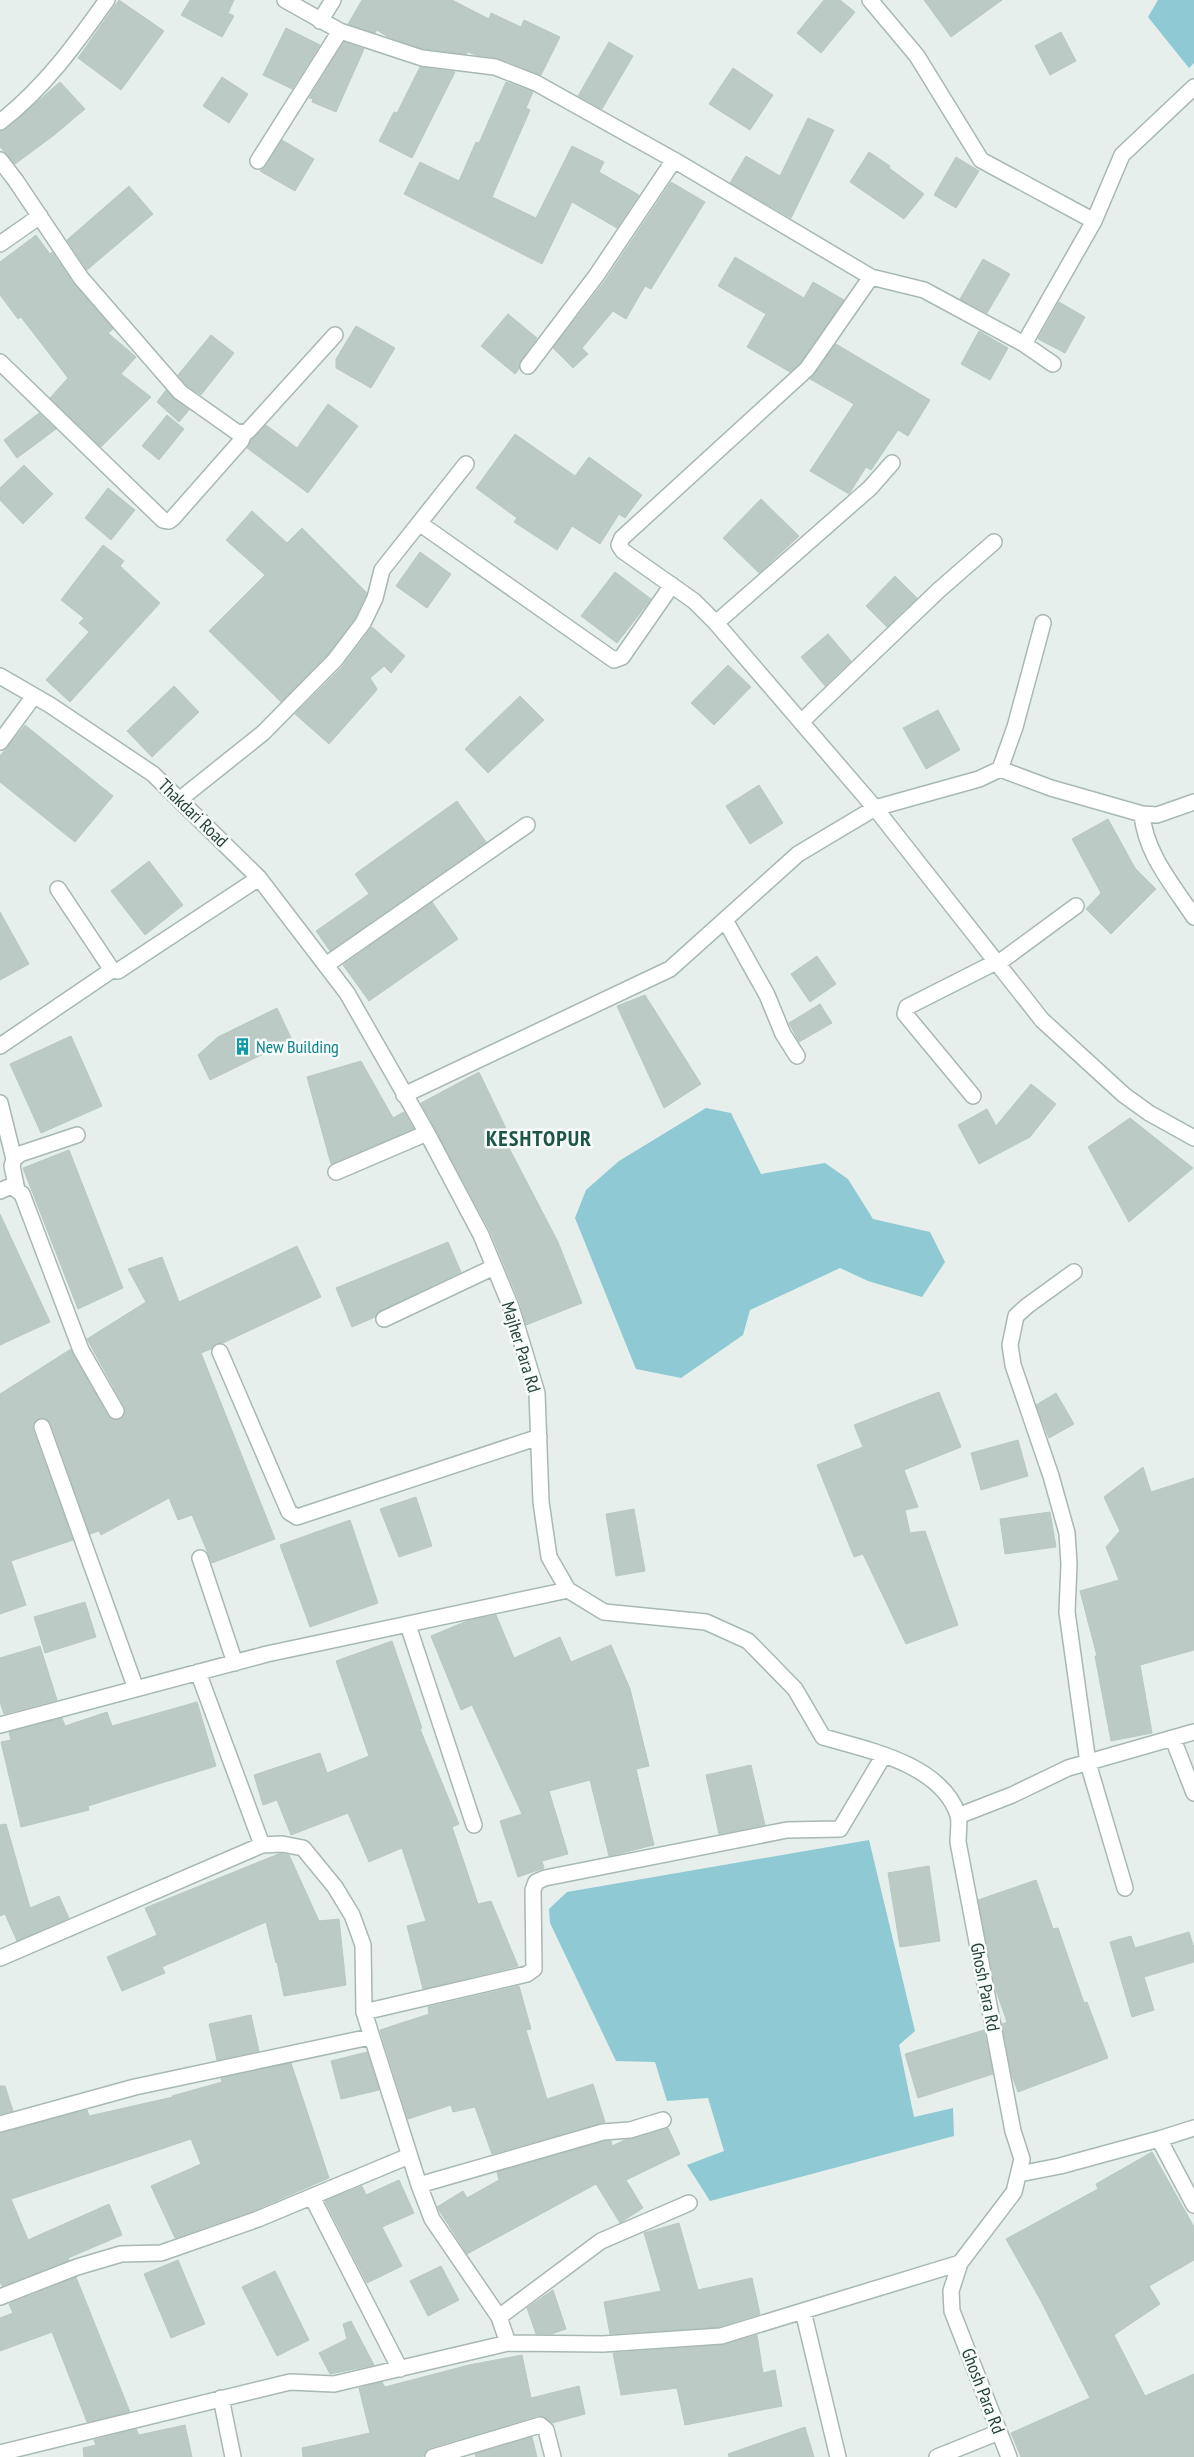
<svg xmlns="http://www.w3.org/2000/svg" width="1194" height="2457" font-family="'PT Sans Narrow',sans-serif">
	<style>
		.water { fill: #8ec9d4 }
		.building { fill: #bbcac4; stroke: #b8c9c2 }
		.lines { fill: none; stroke-linecap: round; stroke-linejoin: round }
		.minor-casing { stroke: #a8b8b2; stroke-width: 18 }
		.minor { stroke: #fff; stroke-width: 15 }
		.labels { text-anchor: middle; stroke-width: 5; stroke-linejoin: round; paint-order: stroke }
		.street-label { font-size: 18px; fill: #24423a; stroke: #f7fbf9 }
		.culture-label { font-size: 18px; fill: #0d838f; stroke: #f7fbf9; text-anchor: start }
		.district-label { font-size: 22px; font-weight: bold; letter-spacing: 1px; fill: #1f5548; stroke: #f7fbf9 }
	</style>
	<rect width="100%" height="100%" fill="#e6efeb"/>
	<path class="water" d="M 1158,0 L 1194,0 L 1194,63 L 1189,68 L 1148,17 Z
		M 706,1108 L 731,1113 L 761,1174 L 825,1163 L 848,1179 L 873,1219 L 930,1232 L 945,1262 L 922,1297 L 868,1281 L 840,1268 L 750,1310 L 743,1335 L 681,1378 L 636,1369 L 575,1218 L 586,1190 L 619,1161 Z
		M 869,1840 L 915,2031 L 899,2045 L 914,2117 L 953,2108 L 954,2136 L 710,2201 L 687,2165 L 724,2151 L 708,2098 L 667,2101 L 655,2062 L 616,2061 L 550,1923 L 549,1909 L 567,1892 Z"/>
	<path class="building" d="M 119,0 L 164,31 L 121,90 L 78,58 Z
		M 190,0 L 234,0 L 228,13 L 234,16 L 222,37 L 181,15 Z
		M 362,0 L 452,0 L 489,19 L 491,13 L 521,27 L 524,20 L 560,37 L 541,75 L 498,58 L 476,55 L 468,52 L 466,54 L 424,49 L 388,37 L 377,30 L 375,33 L 348,24 Z
		M 824,0 L 840,0 L 855,12 L 821,53 L 797,33 Z
		M 924,0 L 1002,0 L 951,37 Z
		M 286,28 L 320,45 L 292,89 L 263,75 Z
		M 1061,32 L 1076,61 L 1050,75 L 1035,46 Z
		M 344,42 L 364,49 L 336,112 L 312,102 L 313,99 L 309,98 Z
		M 609,42 L 633,56 L 602,109 L 578,96 Z
		M 420,67 L 455,72 L 412,158 L 379,141 L 394,112 L 397,113 Z
		M 733,68 L 773,95 L 750,130 L 709,104 Z
		M 222,77 L 248,94 L 229,123 L 203,106 Z
		M 60,82 L 85,109 L 53,136 L 15,164 L 0,147 L 0,131 L 6,129 Z
		M 506,82 L 533,92 L 526,108 L 530,110 L 492,197 L 536,218 L 572,146 L 604,162 L 599,172 L 639,195 L 617,228 L 572,202 L 542,264 L 404,194 L 420,162 L 459,181 L 476,142 L 479,143 Z
		M 808,118 L 834,130 L 791,218 L 730,183 L 746,156 L 780,176 Z
		M 282,140 L 314,159 L 295,191 L 260,171 L 266,166 Z
		M 869,152 L 890,166 L 889,168 L 924,194 L 904,219 L 850,182 Z
		M 956,157 L 979,171 L 956,208 L 934,195 Z
		M 671,182 L 705,202 L 651,289 L 645,286 L 626,319 L 613,311 L 582,348 L 588,354 L 573,368 L 553,348 L 604,282 Z
		M 129,186 L 153,214 L 87,270 L 67,240 Z
		M 36,235 L 50,254 L 52,252 L 74,284 L 113,329 L 108,333 L 136,357 L 121,374 L 151,397 L 101,447 L 50,398 L 68,378 L 21,317 L 18,319 L 0,295 L 0,262 Z
		M 735,257 L 804,298 L 813,282 L 844,300 L 800,363 L 790,372 L 747,347 L 766,314 L 718,286 Z
		M 983,259 L 1010,274 L 987,313 L 960,299 Z
		M 1059,302 L 1085,317 L 1065,353 L 1038,339 Z
		M 508,314 L 537,338 L 521,360 L 519,369 L 515,374 L 481,346 Z
		M 356,326 L 395,348 L 371,388 L 336,368 L 336,359 Z
		M 979,331 L 1008,348 L 990,380 L 961,364 Z
		M 211,335 L 234,353 L 201,395 L 186,385 L 178,375 Z
		M 836,344 L 930,400 L 908,436 L 898,430 L 871,470 L 866,467 L 849,494 L 810,471 L 854,404 L 810,379 Z
		M 166,390 L 189,410 L 179,422 L 157,402 Z
		M 328,404 L 358,426 L 308,493 L 247,448 L 252,439 L 266,425 L 297,448 Z
		M 39,413 L 56,429 L 17,458 L 4,440 Z
		M 167,415 L 184,429 L 159,460 L 142,446 Z
		M 515,434 L 575,476 L 589,457 L 642,495 L 625,518 L 619,514 L 600,544 L 572,526 L 557,550 L 514,522 L 517,518 L 476,488 Z
		M 24,465 L 53,494 L 23,524 L 0,500 L 0,488 Z
		M 108,488 L 135,510 L 111,540 L 85,518 Z
		M 761,499 L 799,536 L 759,573 L 723,538 Z
		M 252,511 L 287,543 L 302,528 L 367,593 L 355,618 L 328,654 L 281,702 L 209,631 L 265,575 L 226,540 Z
		M 103,545 L 124,561 L 120,566 L 160,603 L 70,702 L 46,680 L 89,632 L 79,623 L 84,618 L 61,600 Z
		M 420,552 L 451,574 L 427,608 L 396,586 Z
		M 615,572 L 651,599 L 617,643 L 581,616 Z
		M 895,576 L 917,598 L 887,627 L 866,606 Z
		M 372,627 L 405,656 L 391,673 L 384,666 L 370,678 L 377,689 L 376,691 L 329,744 L 295,714 L 342,667 Z
		M 828,634 L 851,661 L 825,686 L 801,657 Z
		M 728,665 L 751,687 L 714,725 L 691,703 Z
		M 174,686 L 199,712 L 152,757 L 127,731 Z
		M 520,696 L 544,720 L 488,773 L 465,749 Z
		M 938,710 L 960,750 L 926,769 L 903,728 Z
		M 25,725 L 113,796 L 75,842 L 0,782 L 0,756 Z
		M 759,785 L 783,823 L 750,844 L 726,806 Z
		M 457,801 L 486,842 L 330,951 L 316,931 L 369,894 L 355,874 Z
		M 1108,819 L 1135,868 L 1156,889 L 1111,934 L 1086,909 L 1101,893 L 1072,839 Z
		M 149,861 L 183,905 L 145,935 L 111,891 Z
		M 432,902 L 458,939 L 369,1001 L 343,965 Z
		M 0,912 L 29,964 L 0,980 Z
		M 817,956 L 836,984 L 810,1002 L 791,974 Z
		M 645,995 L 701,1084 L 664,1108 L 617,1006 Z
		M 820,1004 L 832,1023 L 799,1042 L 789,1023 Z
		M 277,1008 L 292,1040 L 210,1080 L 198,1055 L 218,1037 Z
		M 71,1036 L 102,1106 L 41,1133 L 10,1064 Z
		M 361,1061 L 393,1118 L 404,1112 L 414,1129 L 331,1164 L 307,1077 Z
		M 479,1072 L 513,1143 L 508,1146 L 558,1242 L 582,1303 L 526,1325 L 520,1303 L 490,1231 L 421,1103 Z
		M 1031,1084 L 1056,1104 L 1030,1137 L 979,1164 L 958,1125 L 987,1109 L 996,1126 Z
		M 1130,1118 L 1193,1168 L 1129,1222 L 1088,1147 Z
		M 69,1150 L 123,1288 L 78,1309 L 23,1168 Z
		M 0,1214 L 50,1322 L 0,1345 Z
		M 448,1242 L 461,1272 L 380,1311 L 375,1317 L 352,1327 L 336,1288 Z
		M 297,1246 L 321,1297 L 223,1343 L 216,1344 L 211,1349 L 201,1353 L 275,1539 L 212,1563 L 192,1515 L 178,1520 L 169,1498 L 101,1535 L 99,1531 L 90,1534 L 51,1424 L 48,1420 L 39,1418 L 35,1421 L 33,1430 L 73,1540 L 11,1561 L 26,1605 L 0,1614 L 0,1394 L 71,1349 L 108,1416 L 112,1419 L 120,1419 L 124,1415 L 124,1406 L 87,1339 L 146,1302 L 128,1269 L 162,1257 L 179,1302 Z
		M 939,1392 L 961,1447 L 904,1470 L 918,1507 L 905,1510 L 910,1533 L 925,1531 L 958,1625 L 906,1644 L 863,1554 L 854,1557 L 817,1465 L 863,1447 L 854,1425 Z
		M 1056,1393 L 1074,1424 L 1049,1438 L 1036,1405 Z
		M 1018,1440 L 1028,1476 L 981,1490 L 971,1453 Z
		M 1143,1467 L 1151,1492 L 1194,1478 L 1194,1650 L 1140,1665 L 1152,1733 L 1111,1741 L 1095,1656 L 1097,1656 L 1080,1591 L 1119,1580 L 1106,1547 L 1120,1531 L 1104,1497 Z
		M 416,1497 L 432,1546 L 399,1557 L 380,1509 Z
		M 634,1509 L 645,1571 L 616,1576 L 606,1514 Z
		M 1050,1512 L 1056,1547 L 1005,1554 L 1000,1519 Z
		M 350,1520 L 378,1603 L 310,1627 L 280,1545 Z
		M 85,1602 L 96,1637 L 45,1653 L 34,1617 Z
		M 496,1615 L 514,1658 L 560,1637 L 571,1662 L 611,1645 L 630,1689 L 649,1766 L 636,1769 L 654,1845 L 609,1856 L 590,1780 L 549,1791 L 568,1854 L 542,1861 L 544,1868 L 518,1877 L 500,1821 L 522,1814 L 472,1705 L 461,1710 L 431,1636 L 467,1621 Z
		M 392,1641 L 422,1728 L 420,1729 L 459,1824 L 452,1827 L 478,1904 L 491,1901 L 518,1966 L 423,1989 L 407,1926 L 426,1921 L 402,1848 L 369,1862 L 348,1813 L 291,1835 L 277,1800 L 263,1805 L 254,1775 L 320,1753 L 327,1773 L 369,1756 L 336,1661 Z
		M 40,1646 L 57,1700 L 4,1714 L 0,1702 L 0,1658 Z
		M 197,1702 L 216,1766 L 88,1806 L 89,1810 L 21,1827 L 1,1742 L 11,1740 L 9,1732 L 62,1718 L 65,1726 L 107,1712 L 112,1726 Z
		M 751,1765 L 765,1825 L 719,1834 L 706,1775 Z
		M 6,1824 L 30,1908 L 59,1896 L 69,1918 L 17,1941 L 5,1914 L 0,1916 L 0,1825 Z
		M 281,1853 L 289,1855 L 319,1921 L 339,1919 L 346,1985 L 284,1996 L 277,1962 L 276,1963 L 266,1922 L 162,1967 L 165,1973 L 122,1991 L 107,1957 L 157,1935 L 145,1908 Z
		M 929,1866 L 940,1941 L 900,1947 L 888,1873 Z
		M 1036,1880 L 1053,1929 L 1058,1928 L 1084,2003 L 1087,2002 L 1108,2058 L 1018,2092 L 1012,2076 L 1002,2024 L 1007,2022 L 996,1990 L 978,1900 Z
		M 1189,1932 L 1194,1948 L 1194,1962 L 1144,1977 L 1154,2010 L 1132,2017 L 1110,1942 L 1131,1936 L 1135,1948 Z
		M 519,1986 L 531,2029 L 526,2030 L 547,2099 L 593,2084 L 605,2122 L 492,2154 L 475,2107 L 453,2112 L 451,2105 L 408,2119 L 380,2030 L 429,2014 L 428,2007 Z
		M 251,2015 L 259,2051 L 217,2060 L 209,2024 Z
		M 984,2030 L 993,2074 L 918,2098 L 905,2054 Z
		M 367,2052 L 379,2090 L 341,2099 L 331,2061 Z
		M 291,2063 L 329,2178 L 255,2210 L 175,2238 L 151,2186 L 201,2164 L 191,2139 L 11,2199 L 28,2240 L 109,2204 L 122,2235 L 68,2258 L 69,2260 L 2,2286 L 0,2282 L 0,2133 L 87,2110 L 89,2116 L 173,2097 L 172,2096 L 222,2082 L 221,2078 Z
		M 0,2086 L 5,2086 L 13,2111 L 0,2114 Z
		M 668,2128 L 680,2154 L 626,2180 L 643,2208 L 620,2223 L 596,2184 L 467,2254 L 437,2207 L 463,2191 L 467,2198 L 499,2180 L 497,2172 L 605,2141 L 611,2141 L 612,2146 L 625,2140 Z
		M 1152,2152 L 1194,2227 L 1194,2260 L 1149,2286 L 1160,2304 L 1114,2335 L 1145,2396 L 1194,2374 L 1194,2457 L 1021,2457 L 1011,2433 L 1090,2398 L 1041,2301 L 1006,2239 L 1098,2189 L 1096,2184 Z
		M 399,2180 L 414,2213 L 382,2227 L 402,2266 L 367,2283 L 325,2201 L 362,2186 L 366,2195 Z
		M 679,2223 L 698,2290 L 752,2278 L 760,2314 L 719,2327 L 610,2334 L 604,2302 L 661,2291 L 644,2233 Z
		M 178,2260 L 205,2324 L 171,2338 L 144,2274 Z
		M 441,2266 L 459,2300 L 428,2316 L 410,2281 Z
		M 275,2271 L 309,2340 L 277,2356 L 242,2287 Z
		M 76,2277 L 130,2412 L 87,2422 L 52,2332 L 0,2351 L 0,2318 L 13,2313 L 9,2304 Z
		M 553,2290 L 566,2329 L 551,2334 L 536,2334 L 527,2308 Z
		M 351,2321 L 374,2365 L 330,2374 L 319,2353 L 347,2339 L 343,2324 Z
		M 757,2335 L 763,2373 L 775,2370 L 782,2406 L 685,2425 L 677,2388 L 621,2395 L 613,2353 L 722,2345 Z
		M 522,2355 L 531,2398 L 579,2386 L 585,2414 L 552,2423 L 542,2416 L 537,2416 L 430,2448 L 424,2456 L 420,2457 L 303,2457 L 302,2448 L 370,2433 L 359,2388 L 382,2382 L 385,2387 L 469,2365 Z
		M 185,2425 L 192,2457 L 84,2457 L 83,2448 L 96,2445 L 94,2440 L 136,2429 L 139,2435 Z
		M 805,2427 L 814,2457 L 729,2457 L 728,2454 Z
		M 532,2437 L 537,2457 L 476,2457 L 475,2454 Z"/>
	<g class="lines">
		<defs>
			<path id="minor" d="M 285,0 L 340,31 L 422,58 L 495,67 L 536,83 L 674,160 L 871,277 L 924,290 L 1024,344 L 1053,364
				M 870,0 L 917,56 L 981,160 L 1094,221
				M 320,21 L 333,0
				M 0,122 C 44,88 75,45 107,0
				M 0,160 L 16,181 L 81,278 L 180,392 L 238,433 L 248,431 L 335,335
				M 258,161 L 340,31
				M 0,244 L 40,216
				M 871,277 L 807,369 L 622,538 L 619,545 L 623,551 L 694,601 L 716,623 L 875,808 L 1042,1020 L 1124,1095 L 1149,1113 L 1194,1138
				M 1024,344 L 1094,221 L 1122,155 L 1194,87
				M 0,362 L 163,520 L 169,521 L 173,518 L 241,441 L 244,434
				M 528,366 L 596,276 L 674,160
				M 419,523 L 614,660 L 622,657 L 672,585
				M 716,623 L 870,488 L 892,463
				M 0,676 L 50,705 L 153,774 L 259,878 L 347,993 L 427,1133 L 481,1235 L 511,1307 L 537,1393 L 541,1502 L 549,1557 L 568,1590 L 604,1612 L 706,1622 L 748,1641 L 795,1689 L 823,1737 C 868,1750 941,1764 958,1815 C 960,1822 958,1834 958,1842 L 1013,2131 L 1022,2159 L 1014,2192 L 960,2263 L 951,2291 L 952,2311 L 1009,2457
				M 801,722 L 939,590 L 994,542
				M 0,742 L 34,696
				M 1000,769 L 1051,788 L 1142,814 L 1157,815 L 1194,802
				M 179,800 L 263,733 L 335,660 L 363,623 L 375,598 L 382,570 L 466,464
				M 1142,814 C 1145,853 1173,885 1194,917
				M 58,889 L 112,970 L 118,971 L 259,878
				M 725,920 L 767,995 L 783,1034 L 797,1056
				M 997,964 L 1076,906
				M 326,965 L 527,825
				M 0,1046 L 112,970
				M 404,1095 L 670,969 L 798,854 L 875,808 L 979,779 L 1000,769 L 1015,727 L 1043,623
				M 973,1096 L 905,1014 L 907,1007 L 996,962
				M 0,1103 L 14,1159
				M 336,1172 L 427,1133
				M 17,1190 L 12,1166 L 14,1159 L 20,1154 L 77,1135
				M 0,1191 L 11,1186 L 22,1194 L 81,1350 L 116,1411
				M 1074,1272 L 1027,1306 L 1016,1316 L 1010,1345 L 1013,1365 L 1051,1476 L 1067,1533 L 1069,1564 L 1067,1612 L 1088,1763 L 1125,1888
				M 384,1319 L 494,1267
				M 220,1352 L 289,1512 L 297,1517 L 539,1437
				M 42,1427 L 136,1689
				M 200,1558 L 235,1663
				M 408,1625 L 474,1825
				M 0,1725 L 267,1654 L 568,1590
				M 1173,1739 L 1194,1793
				M 958,1816 L 1012,1795 L 1068,1768 L 1194,1732
				M 262,1845 L 282,1844 L 303,1848 L 335,1887 L 352,1915 L 363,1945 L 364,2012 L 419,2185 L 432,2219 L 499,2317 L 508,2343
				M 0,1958 L 262,1845 L 198,1672
				M 364,2012 L 527,1974 L 534,1969 L 533,1890 L 536,1882 L 545,1878 L 787,1830 L 840,1829 L 884,1755
				M 0,2124 L 135,2087 L 370,2037
				M 1159,2139 L 1194,2205
				M 1019,2174 L 1060,2166 L 1159,2139 L 1194,2128
				M 419,2185 L 603,2132 L 630,2130 L 663,2120
				M 312,2197 L 400,2369
				M 0,2297 L 77,2267 L 121,2254 L 161,2253 L 258,2219 L 409,2156
				M 803,2311 L 838,2457
				M 499,2317 L 601,2241 L 689,2203
				M 221,2398 L 233,2457
				M 0,2453 L 290,2382 L 334,2384 L 508,2343 L 603,2344 L 721,2336 L 960,2263
				M 433,2457 L 540,2425 L 546,2430 L 553,2457
				M 937,2457 L 999,2432"/>
		</defs>
		<use href="#minor" class="minor-casing"/>
		<use href="#minor" class="minor"/>
	</g>
	<defs>
		<symbol id="building-bare" viewBox="-9 -9 18 18"><path d="M-4-6H4V6H1V3H-1V6H-4ZM-2.5-4.3h1.7v1.8h-1.7ZM.8-4.3h1.7v1.8H.8ZM-2.5-1h1.7V.8h-1.7ZM.8-1h1.7V.8H.8Z" fill="#0f9aa8" stroke="#f7fbf9" stroke-width="2.5" paint-order="stroke"/></symbol>
	</defs>
	<g fill-rule="evenodd">
		<use href="#building-bare" x="230" y="1034" width="25" height="25"/>
	</g>
	<g class="labels">
		<g class="street-label">
			<text transform="translate(193 813) rotate(44)" y="6">Thakdari Road</text>
			<text transform="translate(521 1347) rotate(73)" y="6">Majher Para Rd</text>
			<text transform="translate(985 1987) rotate(79)" y="6">Ghosh Para Rd</text>
			<text transform="translate(983 2391) rotate(69)" y="6">Ghosh Para Rd</text>
		</g>
		<g class="culture-label">
			<text x="256" y="1053">New Building</text>
		</g>
		<g class="district-label">
			<text x="539" y="1146">KESHTOPUR</text>
		</g>
	</g>
</svg>
